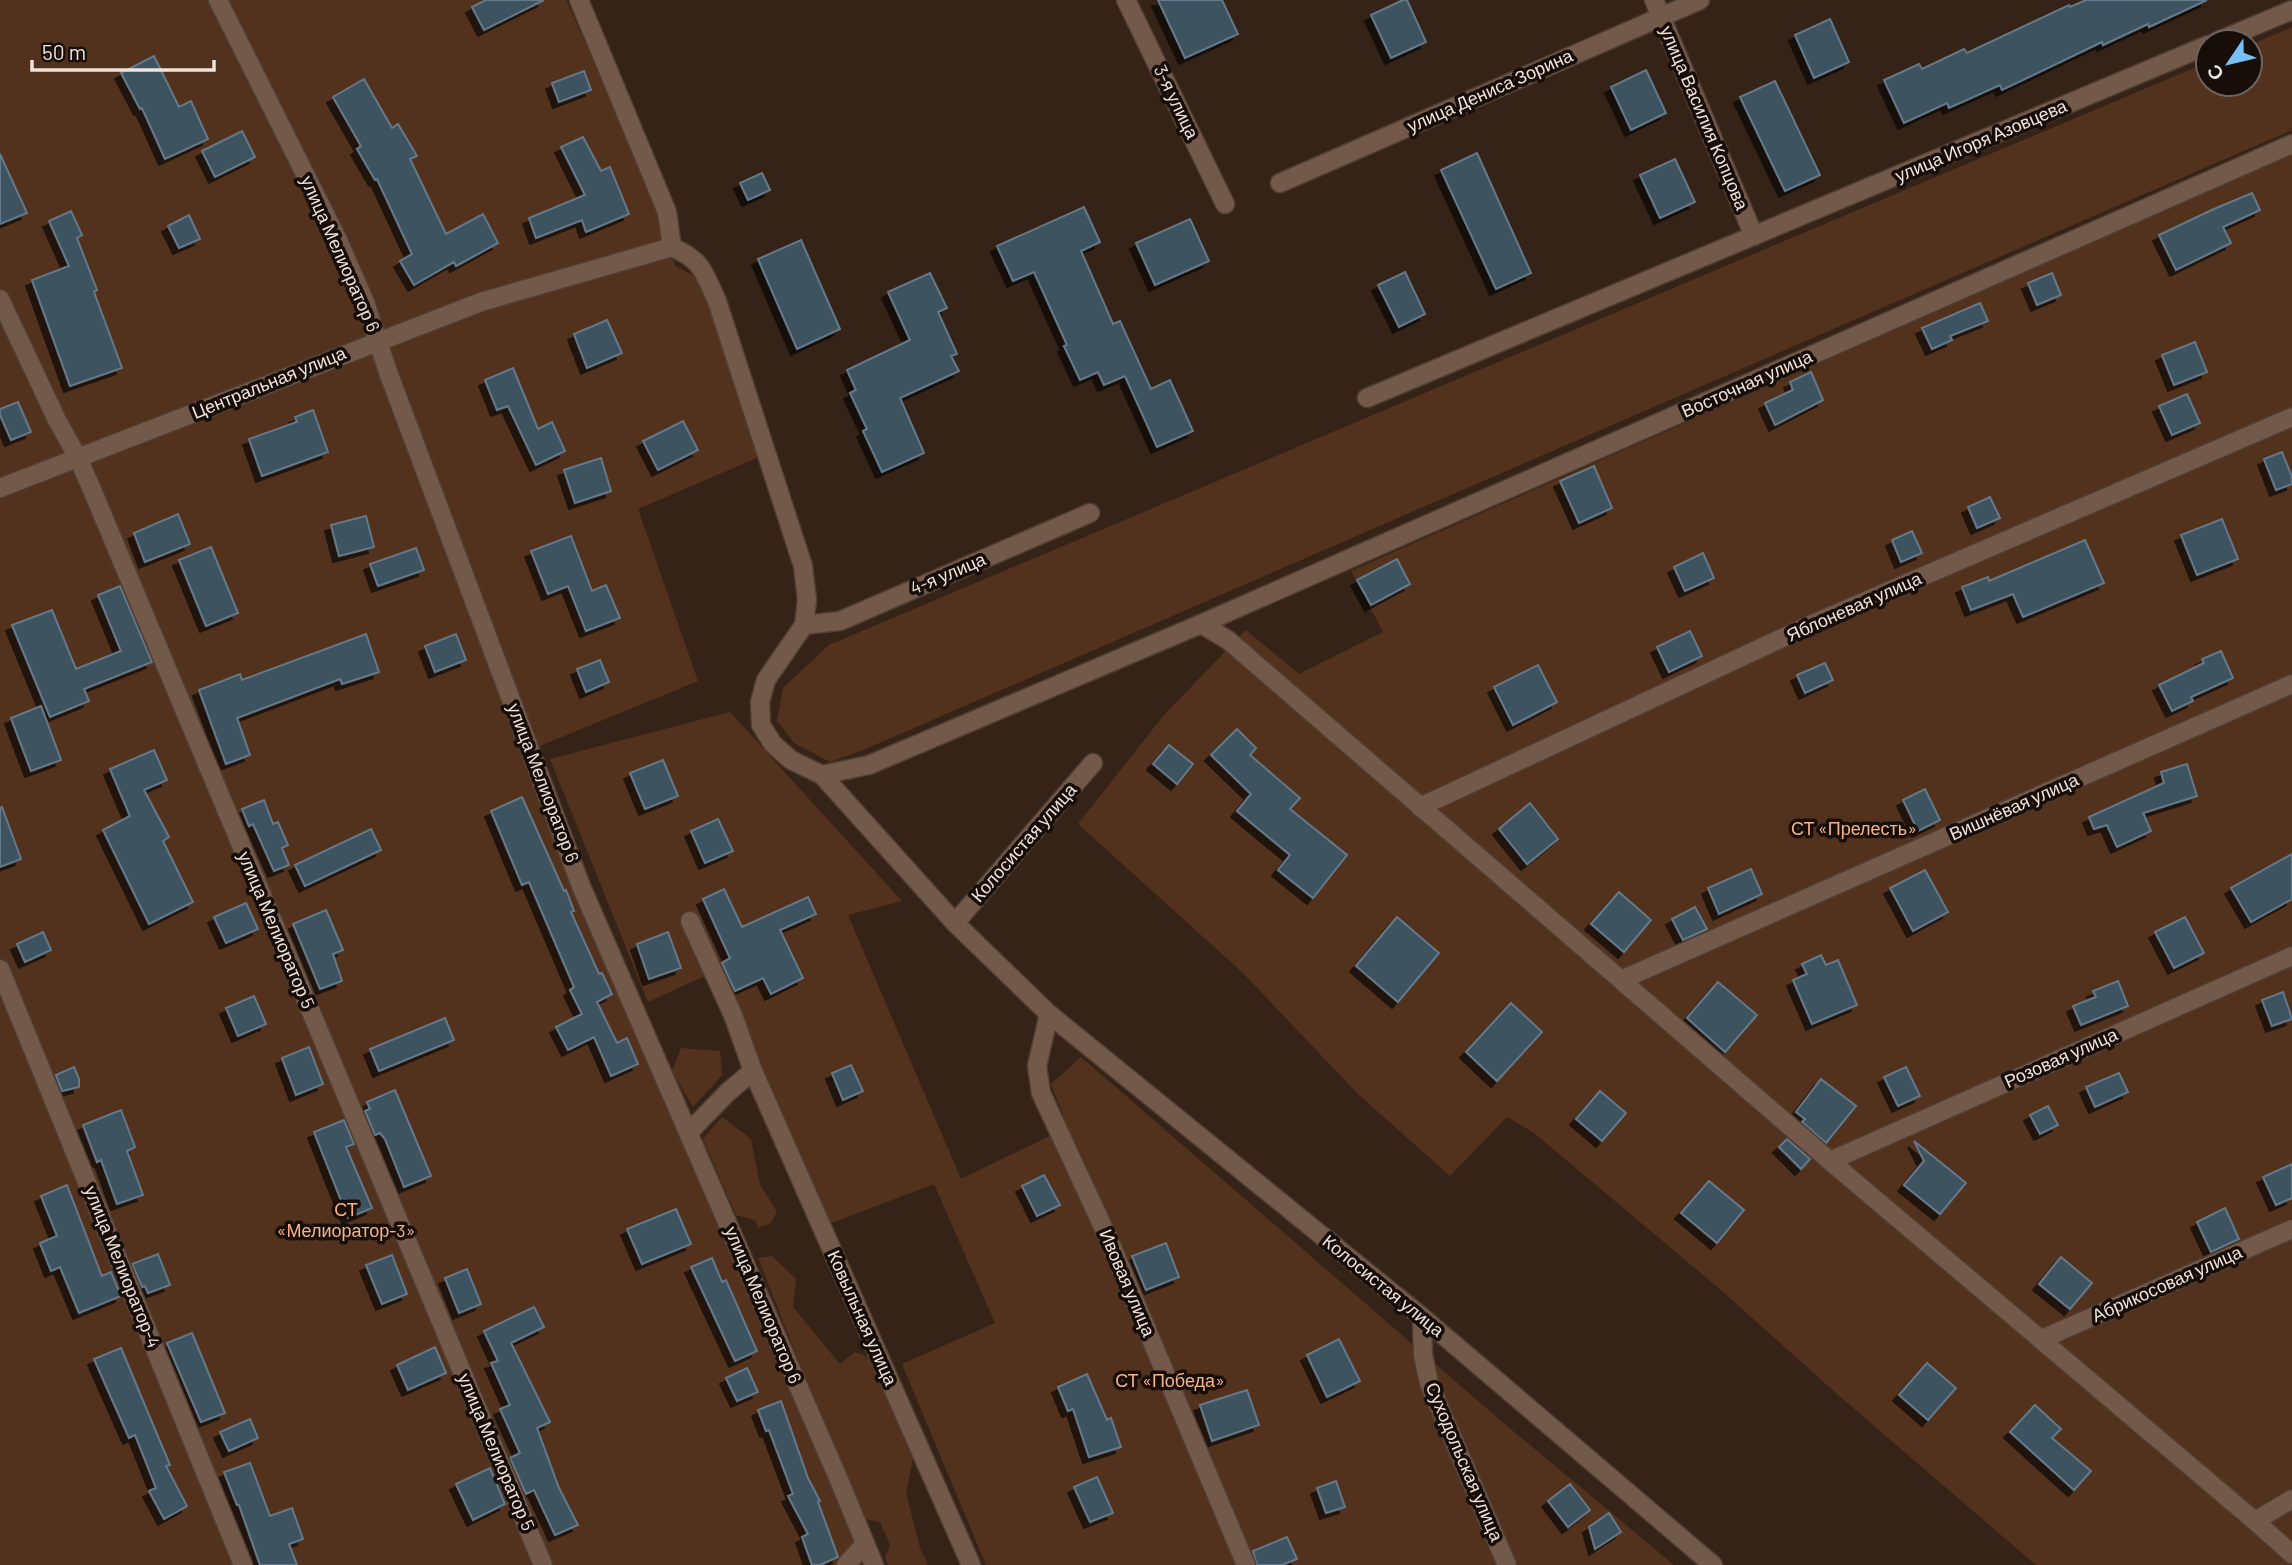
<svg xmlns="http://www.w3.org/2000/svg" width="2292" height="1565" font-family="Barlow,sans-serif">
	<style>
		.green { fill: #53321d }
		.building { fill: #3e5261; stroke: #64798a; stroke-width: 2; filter: url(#shadow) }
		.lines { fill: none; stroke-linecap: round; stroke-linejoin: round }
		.minor-casing { stroke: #503e33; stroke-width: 21 }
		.minor { stroke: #735949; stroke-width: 18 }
		.labels { text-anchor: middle; stroke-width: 7; stroke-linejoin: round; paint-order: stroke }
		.street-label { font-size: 18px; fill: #f0e3dc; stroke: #170e09 }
		.park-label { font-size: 18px; fill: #f7b387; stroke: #170e09 }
	</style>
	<defs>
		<filter id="shadow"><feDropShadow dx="-6" dy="6" stdDeviation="0" flood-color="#0009"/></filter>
	</defs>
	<rect width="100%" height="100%" fill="#362317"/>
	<path class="green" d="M 0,0 L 566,0 L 662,214 L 675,266 L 699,278 L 711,307 L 759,457 L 638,509 L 698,681 L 523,753 L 861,1557 L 844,1565 L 0,1565 Z
		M 2292,27 L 2292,130 L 861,751 L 830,762 L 794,743 L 777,721 L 783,688 L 829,645 L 2208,62 L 2208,84 L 2250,84 L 2250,45 Z
		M 2292,154 L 2292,1565 L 2036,1565 L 1837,1394 L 1721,1290 L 1534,1133 L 1507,1117 L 1450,1176 L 1358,1094 L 1242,972 L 1078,824 L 1164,715 L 1246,630 L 1299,674 L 1383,632 L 1351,571 Z
		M 730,712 L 902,901 L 848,915 L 961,1179 L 1068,1127 L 1051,1084 L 1081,1057 L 1500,1420 L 1674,1565 L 986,1565 L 902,1364 L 995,1323 L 934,1184 L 829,1224 L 720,969 L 648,1002 L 550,759 Z
		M 681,1048 L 720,1051 L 722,1075 L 693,1107 L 672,1071 Z
		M 722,1117 L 751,1139 L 760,1185 L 777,1211 L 771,1223 L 758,1228 L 755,1220 L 736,1215 L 703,1139 Z
		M 772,1256 L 796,1279 L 793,1307 L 840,1364 L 855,1352 L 868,1357 L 914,1454 L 906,1493 L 920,1548 L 928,1565 L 888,1565 L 885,1557 L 890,1545 L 880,1522 L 861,1518 L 758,1258 Z"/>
	<path class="building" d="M 486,0 L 544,0 L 484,30 L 472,7 Z
		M 1158,0 L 1222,0 L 1238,34 L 1185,58 Z
		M 1403,0 L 1407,0 L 1426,42 L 1391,58 L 1371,15 Z
		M 2086,0 L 2207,0 L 2149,27 L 2148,24 L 2103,45 L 2102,42 L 2002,90 L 2000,85 L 1949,108 L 1947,103 L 1904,123 L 1884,80 L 1919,64 L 1922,69 L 1964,49 L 1967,53 L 2069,5 L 2070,7 Z
		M 1830,19 L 1849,62 L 1814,78 L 1795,35 Z
		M 154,56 L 179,107 L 191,101 L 208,139 L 165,159 L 142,108 L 140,109 L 121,73 Z
		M 1646,70 L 1666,113 L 1631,130 L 1611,87 Z
		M 584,71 L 591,90 L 559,102 L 552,83 Z
		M 364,79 L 392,128 L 398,124 L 417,156 L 410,159 L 446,234 L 483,214 L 498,243 L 456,266 L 454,262 L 414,285 L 400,261 L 412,254 L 377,179 L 375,180 L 357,149 L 361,146 L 333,97 Z
		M 1775,81 L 1820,175 L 1785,191 L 1740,97 Z
		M 242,131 L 255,157 L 215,177 L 202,151 Z
		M 583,137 L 601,171 L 610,167 L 629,214 L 586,232 L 582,220 L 536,238 L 529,218 L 585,195 L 561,147 Z
		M 1477,153 L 1531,273 L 1496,289 L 1441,170 Z
		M 0,154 L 27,213 L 0,224 Z
		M 1675,159 L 1695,202 L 1660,218 L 1640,175 Z
		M 762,173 L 770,190 L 748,200 L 740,183 Z
		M 2252,193 L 2260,210 L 2223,227 L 2231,243 L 2176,270 L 2159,235 L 2214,209 Z
		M 1084,207 L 1100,242 L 1081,251 L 1113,324 L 1120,321 L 1151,389 L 1170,380 L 1193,431 L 1157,447 L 1125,376 L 1104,385 L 1098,372 L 1080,380 L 1064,346 L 1067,345 L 1034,272 L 1013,281 L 997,246 Z
		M 71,211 L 82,235 L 77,238 L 97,290 L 94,292 L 122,368 L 70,386 L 32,280 L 69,266 L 49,221 Z
		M 189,215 L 200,239 L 179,248 L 168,226 Z
		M 1190,219 L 1209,261 L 1155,285 L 1136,243 Z
		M 801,240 L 840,329 L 797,349 L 758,259 Z
		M 1405,272 L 1425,314 L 1399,327 L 1378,285 Z
		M 930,273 L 947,308 L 938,312 L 957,354 L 951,356 L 959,371 L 900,398 L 924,453 L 882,472 L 863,431 L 867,429 L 850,393 L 856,390 L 847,370 L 910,340 L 888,292 Z
		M 2052,273 L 2061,295 L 2037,305 L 2028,283 Z
		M 1980,303 L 1988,321 L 1950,336 L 1952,340 L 1932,349 L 1922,328 Z
		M 607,320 L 622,353 L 587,368 L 574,334 Z
		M 2195,342 L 2207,372 L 2174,385 L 2162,355 Z
		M 513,368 L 538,429 L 552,422 L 565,451 L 536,465 L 508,406 L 497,410 L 485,380 Z
		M 1811,372 L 1823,400 L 1775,425 L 1765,403 L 1793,390 L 1790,382 Z
		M 2187,394 L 2200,423 L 2172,435 L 2159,406 Z
		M 18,402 L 31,432 L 11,440 L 0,415 L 0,409 Z
		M 313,410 L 328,452 L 262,476 L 249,439 L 297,422 L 295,417 Z
		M 683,421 L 698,450 L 658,470 L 643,441 Z
		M 2282,452 L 2292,477 L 2292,484 L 2276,490 L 2264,459 Z
		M 601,458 L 611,491 L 575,503 L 564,470 Z
		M 1594,466 L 1612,508 L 1579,523 L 1560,481 Z
		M 1990,497 L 2000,518 L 1977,528 L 1968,507 Z
		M 178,514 L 190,544 L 145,562 L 134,533 Z
		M 366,516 L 374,547 L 339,556 L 331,525 Z
		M 2222,519 L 2238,559 L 2197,575 L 2181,535 Z
		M 1912,531 L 1922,553 L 1901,562 L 1892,540 Z
		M 571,536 L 592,591 L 606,585 L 620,618 L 586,631 L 568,586 L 548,594 L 531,551 Z
		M 2085,540 L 2104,583 L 2023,617 L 2013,594 L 1971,610 L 1962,587 L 1988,577 L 1989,581 Z
		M 211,547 L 238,613 L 206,626 L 179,560 Z
		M 416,548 L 424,570 L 378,586 L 370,564 Z
		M 1703,553 L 1714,578 L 1685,591 L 1674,567 Z
		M 1397,559 L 1410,584 L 1371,605 L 1357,580 Z
		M 120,586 L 152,662 L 84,689 L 89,701 L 50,717 L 12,625 L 52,610 L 76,669 L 121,651 L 98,595 Z
		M 1690,631 L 1702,656 L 1669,672 L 1657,647 Z
		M 366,634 L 379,672 L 342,684 L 340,679 L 237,718 L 250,755 L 226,764 L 199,690 L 240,674 L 242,680 Z
		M 456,634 L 466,660 L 435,672 L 425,646 Z
		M 2221,651 L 2233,678 L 2191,697 L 2193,701 L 2172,711 L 2159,685 L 2204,663 L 2202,659 Z
		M 600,660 L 609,682 L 586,692 L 577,669 Z
		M 1825,663 L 1833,680 L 1805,693 L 1797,675 Z
		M 1538,665 L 1557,702 L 1513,725 L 1494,687 Z
		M 41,706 L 61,760 L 31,771 L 11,718 Z
		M 1237,729 L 1256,748 L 1250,755 L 1300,798 L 1290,809 L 1347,855 L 1313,898 L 1278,870 L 1290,855 L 1237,811 L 1251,794 L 1211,755 Z
		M 1169,745 L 1193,764 L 1177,784 L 1153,764 Z
		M 154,750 L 167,780 L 144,790 L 169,837 L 163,841 L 193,902 L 149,924 L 103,830 L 130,816 L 110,769 Z
		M 663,760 L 678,796 L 645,809 L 630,773 Z
		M 2187,764 L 2197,796 L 2143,813 L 2151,831 L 2117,847 L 2107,825 L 2094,829 L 2089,817 L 2164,783 L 2161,772 Z
		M 1925,789 L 1940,820 L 1918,831 L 1903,800 Z
		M 522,797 L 564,891 L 566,890 L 574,911 L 571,912 L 599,974 L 602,973 L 612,994 L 597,1002 L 617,1043 L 627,1038 L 638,1064 L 611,1076 L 594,1037 L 568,1050 L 556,1027 L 582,1014 L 570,990 L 574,987 L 529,882 L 522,885 L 491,811 Z
		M 264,800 L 273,824 L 278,822 L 288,845 L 282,848 L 289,865 L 274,871 L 253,824 L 249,826 L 242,809 Z
		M 1530,803 L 1558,839 L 1527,864 L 1499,829 Z
		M 2,807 L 21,859 L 0,867 L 0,808 Z
		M 718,819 L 733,851 L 705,863 L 691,831 Z
		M 371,829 L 381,850 L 305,886 L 295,865 Z
		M 2292,854 L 2292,899 L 2251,922 L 2231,888 Z
		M 1751,869 L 1762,894 L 1719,914 L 1708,888 Z
		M 1925,870 L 1948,912 L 1913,931 L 1890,888 Z
		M 724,889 L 742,927 L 808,897 L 816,914 L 780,930 L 803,978 L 771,994 L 763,978 L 735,991 L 722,963 L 730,958 L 703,899 Z
		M 1619,892 L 1651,920 L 1624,952 L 1591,924 Z
		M 246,903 L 258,929 L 226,943 L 214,917 Z
		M 1695,907 L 1707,929 L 1683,940 L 1672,919 Z
		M 326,910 L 343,950 L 333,954 L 342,981 L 320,989 L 293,924 Z
		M 1397,917 L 1439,953 L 1398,1002 L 1356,966 Z
		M 2185,917 L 2204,953 L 2174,968 L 2155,932 Z
		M 43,932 L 51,950 L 25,962 L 17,944 Z
		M 668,932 L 681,968 L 649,979 L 637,944 Z
		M 1821,955 L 1826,965 L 1838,960 L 1857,1005 L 1812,1024 L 1793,980 L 1807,974 L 1802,964 Z
		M 2118,981 L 2128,1006 L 2081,1025 L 2073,1006 L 2096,997 L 2093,991 Z
		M 1718,982 L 1757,1015 L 1725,1052 L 1687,1018 Z
		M 2283,992 L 2292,1019 L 2272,1026 L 2262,1000 Z
		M 254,996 L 266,1024 L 238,1036 L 226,1008 Z
		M 1511,1003 L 1542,1032 L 1497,1081 L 1466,1052 Z
		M 445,1018 L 454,1040 L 379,1071 L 370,1049 Z
		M 309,1047 L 323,1084 L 296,1095 L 282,1058 Z
		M 851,1065 L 863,1091 L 843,1100 L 832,1073 Z
		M 74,1067 L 79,1079 L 79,1087 L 62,1091 L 56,1075 Z
		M 1906,1067 L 1920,1096 L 1898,1106 L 1884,1077 Z
		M 2119,1073 L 2128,1092 L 2095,1107 L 2086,1087 Z
		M 1821,1079 L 1856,1106 L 1826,1143 L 1802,1122 L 1805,1119 L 1796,1112 Z
		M 395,1090 L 431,1176 L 404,1187 L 385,1139 L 380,1133 L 375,1135 L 365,1111 L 370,1109 L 367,1102 Z
		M 1600,1091 L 1626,1113 L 1602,1141 L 1576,1119 Z
		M 2048,1106 L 2058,1125 L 2040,1134 L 2030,1115 Z
		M 121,1110 L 135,1147 L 127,1151 L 143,1195 L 117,1204 L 101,1160 L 97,1162 L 83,1125 Z
		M 344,1120 L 354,1144 L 346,1147 L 372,1208 L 348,1218 L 314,1132 Z
		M 1787,1139 L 1810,1159 L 1801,1169 L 1779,1147 Z
		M 1914,1141 L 1966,1183 L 1940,1214 L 1904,1185 L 1924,1161 Z
		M 2292,1164 L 2292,1198 L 2276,1205 L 2263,1177 Z
		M 1044,1175 L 1060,1205 L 1037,1216 L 1022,1186 Z
		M 1709,1181 L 1744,1210 L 1717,1243 L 1681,1213 Z
		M 67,1185 L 101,1274 L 102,1276 L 111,1272 L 121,1296 L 79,1313 L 60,1267 L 51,1271 L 40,1243 L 57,1236 L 41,1196 Z
		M 2225,1208 L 2239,1239 L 2211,1252 L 2197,1222 Z
		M 676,1209 L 691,1244 L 642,1264 L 627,1229 Z
		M 1166,1243 L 1179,1277 L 1146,1290 L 1132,1256 Z
		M 158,1254 L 170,1285 L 148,1293 L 145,1286 L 142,1287 L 132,1264 Z
		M 392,1255 L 407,1294 L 382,1304 L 366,1265 Z
		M 2061,1257 L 2092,1283 L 2070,1309 L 2039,1284 Z
		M 712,1258 L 722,1282 L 726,1280 L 757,1351 L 735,1361 L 691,1267 Z
		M 467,1269 L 481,1304 L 459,1313 L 445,1278 Z
		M 534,1307 L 544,1327 L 511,1343 L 550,1422 L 537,1428 L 559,1488 L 578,1525 L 555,1535 L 534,1490 L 526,1494 L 510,1458 L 520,1453 L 500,1409 L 510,1405 L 491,1363 L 498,1361 L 484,1331 Z
		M 192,1333 L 225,1413 L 201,1422 L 167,1343 Z
		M 1339,1339 L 1360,1381 L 1327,1397 L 1307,1355 Z
		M 435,1347 L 446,1373 L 408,1390 L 397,1365 Z
		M 121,1348 L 170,1465 L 166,1466 L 187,1506 L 164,1519 L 149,1491 L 156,1488 L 135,1435 L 129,1438 L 94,1359 Z
		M 1927,1363 L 1956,1388 L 1928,1420 L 1899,1395 Z
		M 747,1368 L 758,1392 L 737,1401 L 726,1378 Z
		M 1087,1374 L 1107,1420 L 1111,1418 L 1121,1447 L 1089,1457 L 1073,1409 L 1068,1411 L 1058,1387 Z
		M 1247,1390 L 1259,1425 L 1212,1441 L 1200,1405 Z
		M 781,1401 L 808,1478 L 820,1501 L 818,1502 L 838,1557 L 820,1565 L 812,1565 L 802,1537 L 808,1534 L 788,1496 L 793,1494 L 769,1430 L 766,1431 L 758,1410 Z
		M 2035,1405 L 2061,1429 L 2052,1438 L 2091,1471 L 2074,1490 L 2010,1432 Z
		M 250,1419 L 258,1438 L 229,1451 L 220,1432 Z
		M 250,1463 L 270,1516 L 292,1508 L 303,1539 L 289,1544 L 297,1565 L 260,1565 L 239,1505 L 237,1505 L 224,1472 Z
		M 490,1468 L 505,1504 L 473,1520 L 456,1484 Z
		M 1097,1477 L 1113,1513 L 1090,1522 L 1074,1487 Z
		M 1336,1481 L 1345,1507 L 1326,1513 L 1317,1488 Z
		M 1570,1484 L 1590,1510 L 1568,1527 L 1548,1501 Z
		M 1609,1513 L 1621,1532 L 1595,1549 L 1589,1527 Z
		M 1287,1537 L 1297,1559 L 1282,1565 L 1257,1565 L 1253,1551 Z"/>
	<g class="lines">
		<defs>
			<path id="minor" d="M 218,0 L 338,240 L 365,302 L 388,372 L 581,886 L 839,1480 L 874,1565
				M 579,0 L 667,212 L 672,247
				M 1126,0 L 1225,204
				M 1654,0 L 1754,236
				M 2216,42 L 2292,10
				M 1280,183 L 1700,0
				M 0,299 L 57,420 L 78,458 L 90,485 L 543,1565
				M 1367,398 L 2208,45
				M 0,488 L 481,302 L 672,247 C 703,261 703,271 717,301 L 803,566 L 807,600 L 804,625 L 766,680 L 760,702 L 761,725 L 773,744 L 791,760 L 822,775 L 869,765 L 1201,624 L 2292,144
				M 1201,624 L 1228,640 L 1830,1161 L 2255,1521 L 2292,1554
				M 804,625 L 840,621 L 1090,513
				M 822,775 L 955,923 L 1049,1014 L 1037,1066 L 1041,1093 L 1110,1242 L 1246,1565
				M 1420,807 L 1810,625 L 2292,417
				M 955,923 L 1093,763
				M 0,969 L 243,1565
				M 1621,980 L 2292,684
				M 1049,1014 L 1422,1317 L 1713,1565
				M 753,1071 L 971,1565
				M 688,1133 L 728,1092 L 753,1071 L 733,1015 L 690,921
				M 1830,1161 L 2292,956
				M 1422,1317 L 1423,1355 L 1429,1383 L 1507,1565
				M 2042,1339 L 2292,1229
				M 2255,1521 L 2292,1499
				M 846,1565 L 865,1544"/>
		</defs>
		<use href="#minor" class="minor-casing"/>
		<use href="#minor" class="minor"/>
	</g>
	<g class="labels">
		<g class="street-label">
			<text transform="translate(1490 91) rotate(-24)" y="6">улица Дениса Зорина</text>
			<text transform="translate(1176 102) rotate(64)" y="6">3-я улица</text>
			<text transform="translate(1704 118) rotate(67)" y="6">улица Василия Копцова</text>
			<text transform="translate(1981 141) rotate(-23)" y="6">улица Игоря Азовцева</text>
			<text transform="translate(340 254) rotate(66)" y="6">улица Мелиоратор 6</text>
			<text transform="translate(269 383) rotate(-22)" y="6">Центральная улица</text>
			<text transform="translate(1747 384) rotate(-24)" y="6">Восточная улица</text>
			<text transform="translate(948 574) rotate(-23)" y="6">4-я улица</text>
			<text transform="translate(1854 607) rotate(-24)" y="6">Яблоневая улица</text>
			<text transform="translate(543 783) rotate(69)" y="6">улица Мелиоратор 6</text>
			<text transform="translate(2014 807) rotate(-24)" y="6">Вишнёвая улица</text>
			<text transform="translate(1024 843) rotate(-49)" y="6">Колосистая улица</text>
			<text transform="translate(276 930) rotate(67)" y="6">улица Мелиоратор 5</text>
			<text transform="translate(2061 1058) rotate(-24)" y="6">Розовая улица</text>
			<text transform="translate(122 1267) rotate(68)" y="6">улица Мелиоратор-4</text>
			<text transform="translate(1127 1283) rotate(67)" y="6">Ивовая улица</text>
			<text transform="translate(2167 1284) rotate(-24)" y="6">Абрикосовая улица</text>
			<text transform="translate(1383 1286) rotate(39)" y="6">Колосистая улица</text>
			<text transform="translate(763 1305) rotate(67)" y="6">улица Мелиоратор 6</text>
			<text transform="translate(862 1318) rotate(66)" y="6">Ковыльная улица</text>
			<text transform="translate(496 1452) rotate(67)" y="6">улица Мелиоратор 5</text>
			<text transform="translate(1464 1462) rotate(67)" y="6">Суходольская улица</text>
		</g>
		<g class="park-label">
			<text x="1854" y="835">СТ «Прелесть»</text>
			<text x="346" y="1216">СТ<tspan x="346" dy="21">«Мелиоратор-3»</tspan></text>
			<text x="1170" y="1387">СТ «Победа»</text>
		</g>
	</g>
	<g transform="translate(2229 63) rotate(235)"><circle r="33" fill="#170e09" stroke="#6e635d" stroke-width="2"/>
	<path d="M0-5L12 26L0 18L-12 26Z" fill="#76c0f6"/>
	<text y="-10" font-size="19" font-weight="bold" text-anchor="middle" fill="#f0e3dc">С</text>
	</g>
	<path d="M32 60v10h182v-10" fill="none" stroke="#f0e3dc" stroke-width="3.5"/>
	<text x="42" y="60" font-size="21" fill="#f0e3dc" stroke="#170e09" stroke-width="5" paint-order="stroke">50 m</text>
</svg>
